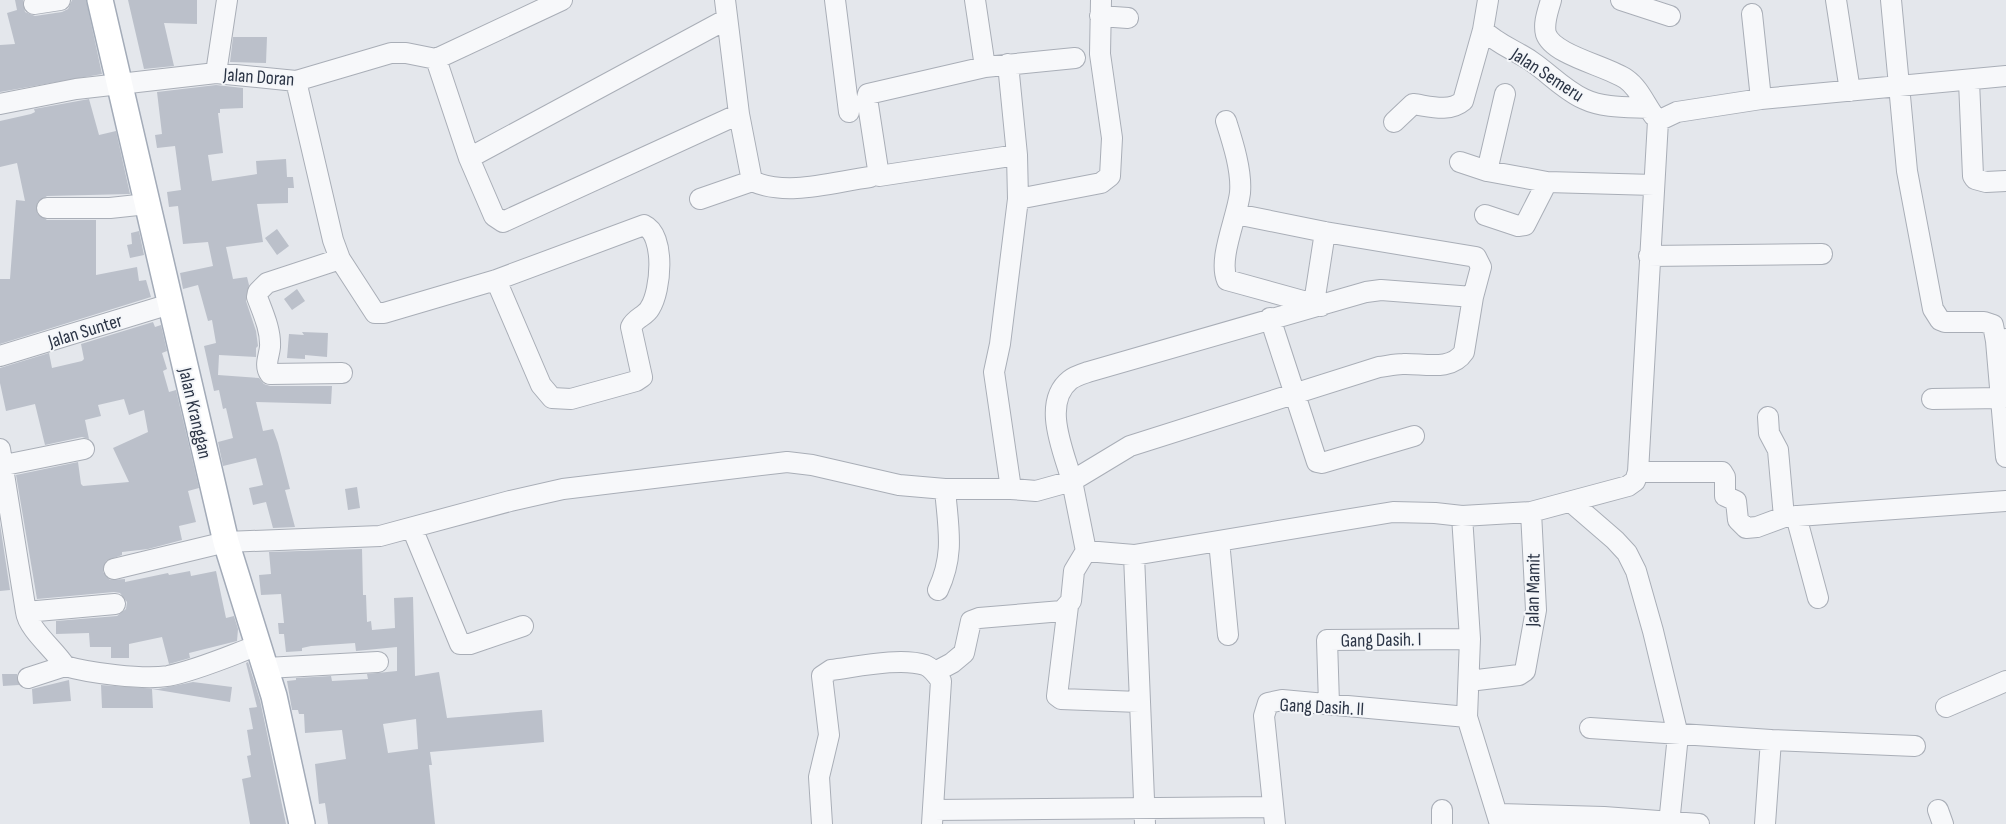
<svg xmlns="http://www.w3.org/2000/svg" width="2006" height="824" font-family="'Sofia Sans Condensed',sans-serif">
	<style>
		.building { fill: #bbc0ca; fill-rule: evenodd }
		.lines { fill: none; stroke-linecap: round; stroke-linejoin: round }
		.minor-casing { stroke: #a9aeb7; stroke-width: 22 }
		.major-casing { stroke: #a3abb8; stroke-width: 28 }
		.minor { stroke: #f7f8fa; stroke-width: 20 }
		.major { stroke: #fff; stroke-width: 25 }
		.labels { text-anchor: middle; stroke-width: 4; stroke-linejoin: round; paint-order: stroke }
		.street-label { font-size: 19px; fill: #2b3445; stroke: #f4f6f9 }
	</style>
	<rect width="100%" height="100%" fill="#e4e7ec"/>
	<path class="building" d="M 15,0 L 23,0 L 25,12 L 35,16 L 62,12 L 68,9 L 72,0 L 86,0 L 102,74 L 0,92 L 0,45 L 15,44 L 7,13 L 17,10 Z
		M 128,0 L 197,0 L 197,24 L 164,23 L 174,66 L 144,69 Z
		M 233,37 L 267,37 L 266,63 L 230,62 Z
		M 216,85 L 243,88 L 243,108 L 220,109 L 220,113 L 218,113 L 223,153 L 208,155 L 212,181 L 257,174 L 256,161 L 286,159 L 287,177 L 293,177 L 294,188 L 288,188 L 288,203 L 257,204 L 263,242 L 226,247 L 233,279 L 247,277 L 249,285 L 246,301 L 256,331 L 258,346 L 256,348 L 256,357 L 219,355 L 218,375 L 259,378 L 264,384 L 270,386 L 332,386 L 331,404 L 256,402 L 263,431 L 273,429 L 278,443 L 290,489 L 285,490 L 295,527 L 273,528 L 266,502 L 253,505 L 249,488 L 263,485 L 256,458 L 223,466 L 218,442 L 233,438 L 226,408 L 223,409 L 219,390 L 214,391 L 204,346 L 216,343 L 212,320 L 208,321 L 198,285 L 183,289 L 180,273 L 213,266 L 208,242 L 183,244 L 178,206 L 169,207 L 167,192 L 181,190 L 175,146 L 157,148 L 155,135 L 162,134 L 157,92 Z
		M 89,99 L 99,135 L 116,131 L 130,194 L 47,196 L 37,203 L 37,213 L 47,220 L 96,220 L 96,275 L 137,267 L 139,281 L 146,280 L 151,297 L 0,344 L 0,279 L 10,279 L 16,200 L 25,201 L 17,163 L 0,167 L 0,121 L 31,114 L 35,112 L 34,109 Z
		M 277,229 L 289,246 L 277,255 L 265,238 Z
		M 139,231 L 144,255 L 130,258 L 127,245 L 132,244 L 131,233 Z
		M 297,289 L 305,301 L 292,310 L 284,299 Z
		M 153,322 L 155,327 L 161,325 L 167,351 L 162,353 L 167,369 L 163,371 L 169,392 L 176,390 L 199,488 L 188,491 L 196,522 L 179,526 L 182,540 L 148,549 L 122,552 L 122,555 L 106,561 L 103,572 L 110,580 L 125,579 L 125,582 L 168,573 L 169,575 L 190,571 L 191,576 L 216,571 L 226,618 L 234,616 L 238,629 L 237,641 L 189,653 L 190,658 L 169,664 L 162,637 L 129,644 L 129,658 L 111,658 L 111,647 L 90,647 L 89,633 L 56,634 L 56,621 L 117,616 L 126,609 L 127,602 L 120,593 L 114,592 L 37,599 L 16,475 L 78,462 L 81,484 L 83,486 L 129,482 L 113,448 L 148,432 L 144,410 L 129,415 L 124,399 L 98,405 L 101,416 L 85,420 L 89,439 L 82,437 L 45,445 L 35,404 L 6,411 L 0,383 L 0,368 L 49,353 L 52,368 L 82,361 L 84,359 L 81,344 Z
		M 302,332 L 328,333 L 327,357 L 305,355 L 305,359 L 287,358 L 289,334 L 304,335 Z
		M 357,487 L 360,508 L 348,510 L 345,489 Z
		M 0,524 L 10,590 L 0,591 Z
		M 362,549 L 363,595 L 366,595 L 367,622 L 371,621 L 372,630 L 395,628 L 394,598 L 413,597 L 415,676 L 439,672 L 447,718 L 542,710 L 544,742 L 430,752 L 432,765 L 429,765 L 435,824 L 328,824 L 325,803 L 319,804 L 315,764 L 346,759 L 342,730 L 305,733 L 304,714 L 299,714 L 298,710 L 292,710 L 287,681 L 296,680 L 296,678 L 331,676 L 332,681 L 368,679 L 367,674 L 397,671 L 397,647 L 356,651 L 355,643 L 311,646 L 302,648 L 302,651 L 286,652 L 284,634 L 279,634 L 278,623 L 284,623 L 281,594 L 261,595 L 259,575 L 271,574 L 269,552 ZM 416,719 L 418,749 L 388,753 L 383,724 Z
		M 248,662 L 260,700 L 286,824 L 250,824 L 242,779 L 251,777 L 247,756 L 251,755 L 247,730 L 253,729 L 249,708 L 257,707 L 246,663 Z
		M 2,674 L 17,674 L 19,685 L 3,686 Z
		M 69,680 L 71,701 L 33,704 L 32,689 Z
		M 193,682 L 232,687 L 230,702 L 152,689 L 153,708 L 102,708 L 101,685 L 158,689 Z"/>
	<g class="lines">
		<defs>
			<path id="minor" d="M 725,0 L 739,114 L 752,181 C 787,197 833,182 870,177
				M 835,0 L 849,112
				M 975,0 L 985,67
				M 1488,0 L 1483,30 C 1497,44 1515,50 1531,61 C 1549,73 1564,90 1584,99 C 1603,108 1627,107 1648,108
				M 1551,0 C 1548,11 1543,23 1546,34 C 1553,55 1607,66 1626,79 C 1639,88 1645,104 1654,116
				M 1621,0 L 1670,16
				M 1836,0 L 1850,91
				M 1891,0 L 1907,171 L 1933,309 L 1940,320 L 1945,322 L 1984,322 L 1993,325 L 1996,341
				M 34,4 L 60,0
				M 1752,14 L 1761,99
				M 1100,16 L 1128,18
				M 436,59 L 469,158 L 494,216 L 503,222 L 739,114
				M 1008,64 L 1017,155 L 1018,199 L 1000,344 L 994,372 L 1011,489
				M 216,73 L 227,0
				M 296,81 L 333,240 L 340,259 L 375,313 L 384,313 L 496,280 L 644,225 C 666,235 661,291 650,308 C 646,316 635,318 631,327 L 642,377 L 636,381 L 571,399 L 552,398 L 541,385 L 496,280
				M 1969,81 L 1973,176 L 1975,179 L 1986,182 L 2006,181
				M 0,104 L 76,89 L 216,73 L 296,81 L 391,53 L 406,53 L 436,59 L 562,0
				M 1226,121 C 1233,143 1242,171 1240,193 C 1237,218 1218,258 1227,280 L 1321,306
				M 1394,122 L 1413,104 C 1429,106 1449,113 1463,101 L 1483,30
				M 1017,155 L 879,176 L 867,98 L 868,94 L 985,67 L 1075,58
				M 469,158 L 727,19
				M 1460,162 L 1487,171 L 1547,182 L 1654,185
				M 1487,171 L 1505,94
				M 700,199 L 752,181
				M 1018,199 L 1101,183 L 1110,176 L 1112,138 L 1100,54 L 1101,0
				M 47,208 L 110,208 L 147,204
				M 1236,214 L 1325,232 L 1476,257 L 1481,267 L 1473,297 L 1464,352 C 1451,372 1423,363 1403,364 C 1395,364 1387,366 1379,367 L 1130,446 L 1072,481 C 1064,452 1041,403 1070,380 C 1075,376 1082,374 1088,372 L 1366,292 L 1381,290 L 1473,297
				M 1485,215 L 1518,226 L 1525,225 L 1547,182
				M 1649,256 L 1822,254
				M 340,259 L 267,283 L 258,292 L 257,297 C 263,313 271,330 270,347 C 269,357 264,365 270,374 L 342,373
				M 1314,303 L 1325,232
				M 1270,318 L 1317,462 L 1322,463 L 1414,436
				M 2006,339 L 1996,341 L 2006,457
				M 0,356 L 170,304
				M 1932,399 L 2002,398
				M 1768,417 L 1769,433 L 1778,450 L 1784,517
				M 0,449 L 26,612 L 115,604
				M 0,466 L 84,449
				M 1638,472 L 1722,472 L 1725,477 L 1725,496 L 1736,501 L 1738,520 L 1746,528 L 1757,527 L 1784,517 L 2006,501
				M 1571,502 L 1615,540 L 1627,553 L 1636,571 L 1653,631 L 1678,735 L 1669,824
				M 1462,516 L 1470,639 L 1467,717 L 1500,824
				M 1796,516 L 1818,598
				M 412,528 L 460,644 L 470,644 L 523,626
				M 1219,541 L 1228,635
				M 1134,555 L 1145,824
				M 114,569 L 226,542 L 380,536 L 510,501 L 563,489 L 787,462 L 812,465 L 899,485 L 945,489 L 1011,489 L 1036,491 L 1072,481 L 1086,551 L 1134,555 L 1393,512 L 1435,513 L 1462,516 L 1531,512 L 1628,486 L 1635,481 L 1638,472 L 1658,121 L 1677,112 L 1761,99 L 2006,76
				M 938,590 C 955,554 948,527 945,489
				M 1068,606 L 1057,696 L 1061,699 L 1139,702
				M 26,612 C 28,629 55,650 65,666 C 89,673 143,680 168,676 C 198,670 229,656 259,645
				M 266,668 L 378,662
				M 935,672 L 952,663 L 964,653 L 971,621 L 979,618 L 1062,611 L 1071,601 L 1074,571 L 1086,551
				M 28,678 L 65,666
				M 1469,681 L 1519,675 L 1525,671 L 1536,610 L 1531,512
				M 1329,704 L 1327,640 L 1470,639
				M 1946,707 L 2006,681
				M 1590,728 L 1771,740 L 1915,746
				M 933,810 L 1272,807
				M 1442,810 L 1442,824
				M 1938,810 L 1943,824
				M 1499,814 L 1604,817 L 1699,824
				M 822,824 L 819,777 L 829,735 L 822,676 L 831,670 C 856,667 900,657 925,665 C 932,668 937,675 941,681 L 932,824
				M 1275,824 L 1264,716 L 1268,703 L 1282,700 L 1467,717
				M 1765,824 L 1771,740"/>
			<path id="major" d="M 100,0 L 226,542 L 274,696 L 302,824"/>
		</defs>
		<use href="#minor" class="minor-casing"/>
		<use href="#major" class="major-casing"/>
		<use href="#minor" class="minor"/>
		<use href="#major" class="major"/>
	</g>
	<g class="labels">
		<g class="street-label">
			<text transform="translate(1548 74) rotate(33)" y="7">Jalan Semeru</text>
			<text transform="translate(259 76) rotate(4)" y="7">Jalan Doran</text>
			<text transform="translate(85 330) rotate(-17)" y="7">Jalan Sunter</text>
			<text transform="translate(196 413) rotate(77)" y="7">Jalan Kranggan</text>
			<text transform="translate(1532 590) rotate(-89)" y="7">Jalan Mamit</text>
			<text transform="translate(1381 639) rotate(-1)" y="7">Gang Dasih. I</text>
			<text transform="translate(1322 706) rotate(3)" y="7">Gang Dasih. II</text>
		</g>
	</g>
</svg>
